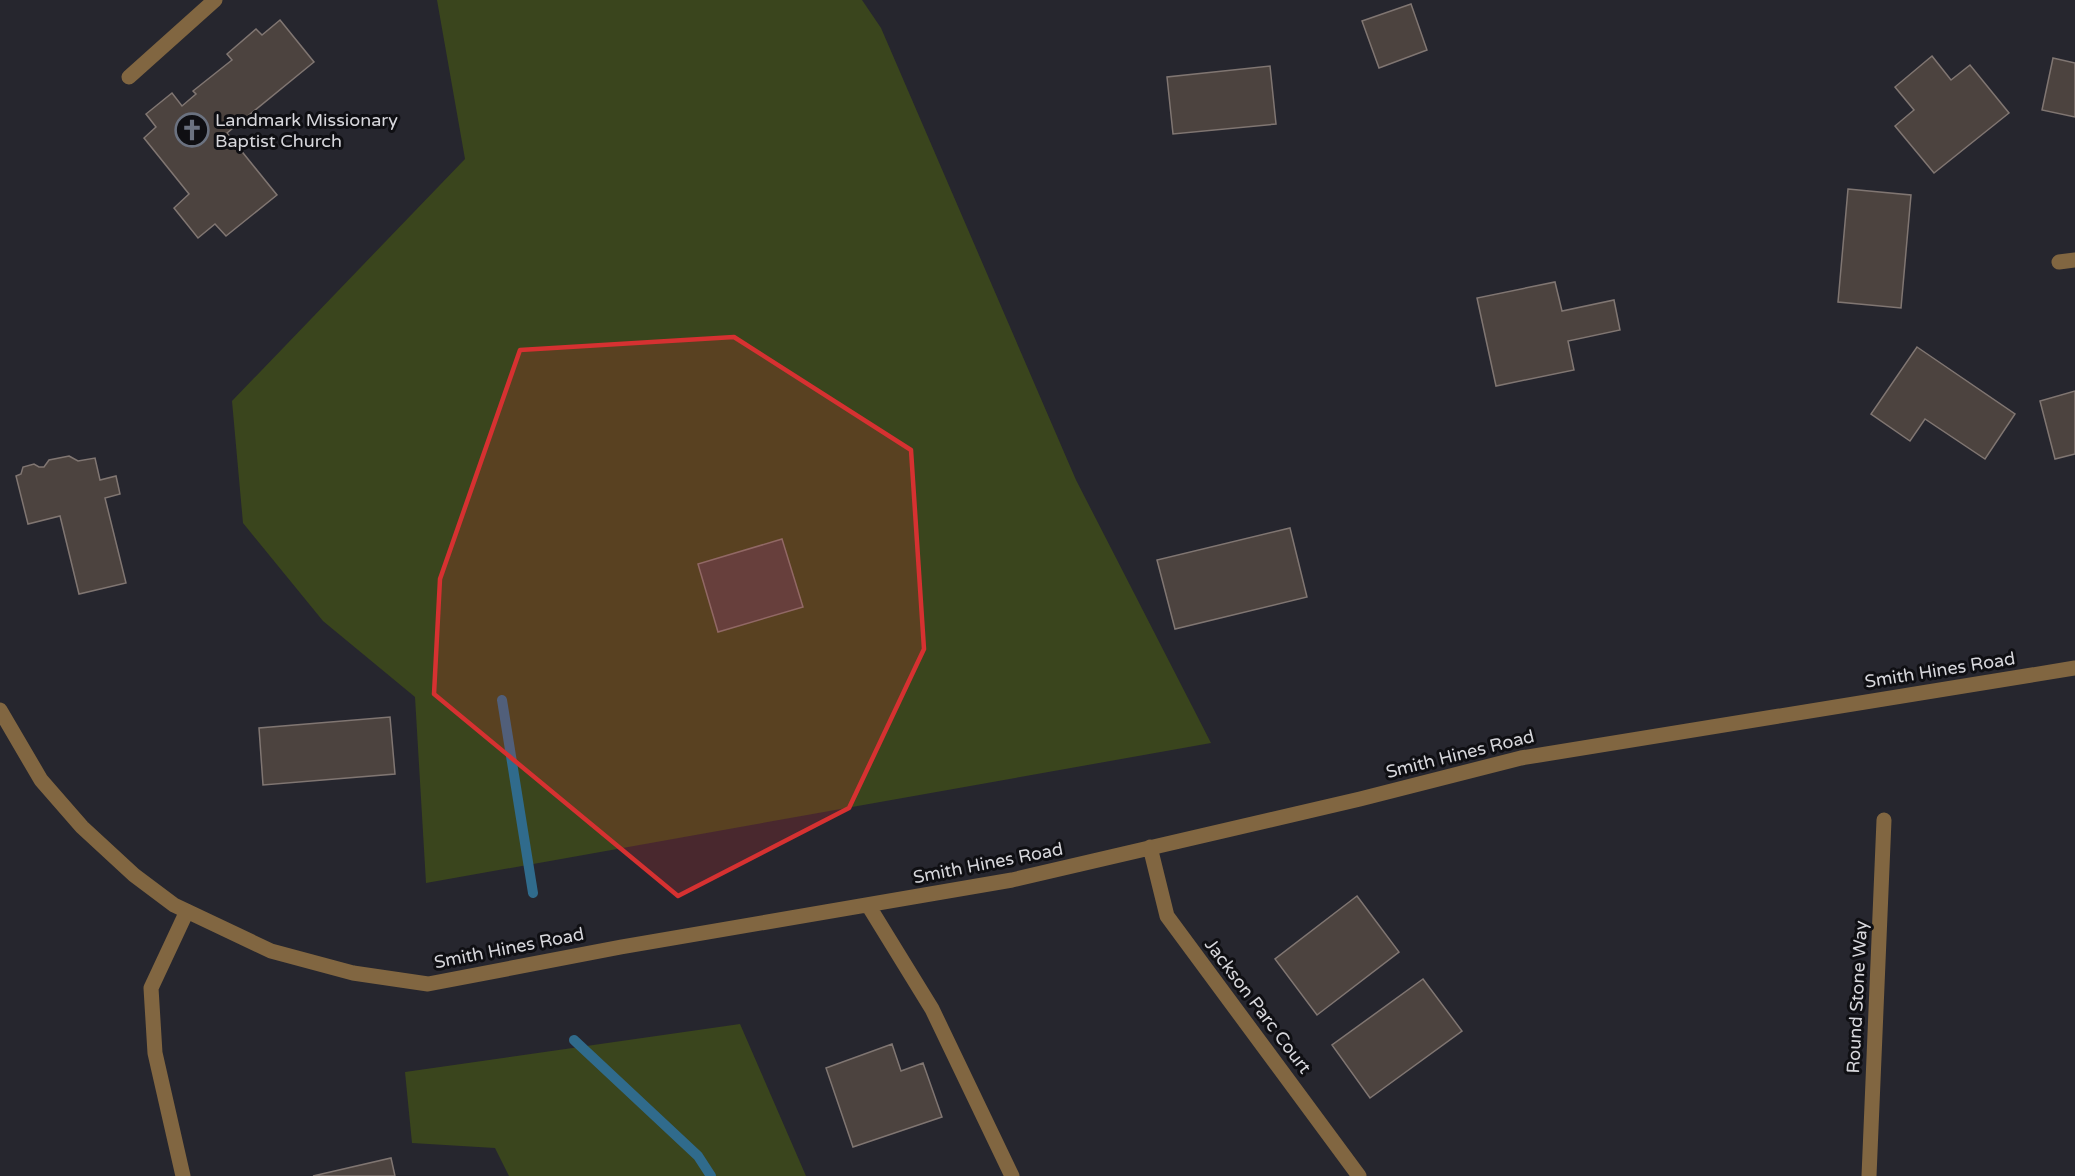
<svg xmlns="http://www.w3.org/2000/svg" width="2075" height="1176" font-family="'Varela Round',sans-serif">
	<style>
		.green { fill: #3a451d }
		.lines { fill: none; stroke-linecap: round; stroke-linejoin: round }
		.stream { stroke: #306b8c; stroke-width: 10 }
		.building { fill: #4c433f; stroke: #807672; stroke-width: 1.5 }
		.minor { stroke: #816641; stroke-width: 15 }
		.marked { fill: #d63131; fill-opacity: 0.2; stroke: #d63131; stroke-width: 4.5; stroke-linejoin: round }
		.labels { text-anchor: middle; stroke-width: 6; stroke-linejoin: round; paint-order: stroke }
		.poi-label { font-size: 18px; fill: #d7d7dc; stroke: #0f0f13; text-anchor: start }
		.street-label { font-size: 18px; fill: #d7d7dc; stroke: #0f0f13 }
	</style>
	<rect width="100%" height="100%" fill="#26262e"/>
	<path class="green" d="M 437,0 L 862,0 L 881,28 L 1076,480 L 1211,743 L 426,883 L 415,697 L 323,621 L 243,523 L 232,401 L 465,159 Z
		M 740,1024 L 806,1176 L 509,1176 L 495,1148 L 412,1143 L 405,1072 Z"/>
	<g class="lines">
		<path class="stream" d="M 502,700 L 533,893
			M 574,1040 L 698,1156 L 711,1176"/>
	</g>
	<path class="building" d="M 1411,4 L 1427,50 L 1379,68 L 1362,21 Z
		M 280,20 L 314,62 L 227,133 L 277,195 L 226,236 L 215,224 L 198,238 L 174,208 L 189,194 L 144,138 L 156,127 L 146,114 L 172,93 L 182,106 L 196,94 L 193,91 L 232,60 L 227,54 L 256,29 L 262,35 Z
		M 1932,56 L 1951,80 L 1970,65 L 2009,113 L 1934,173 L 1895,126 L 1914,110 L 1895,87 Z
		M 2053,58 L 2075,63 L 2075,117 L 2042,110 Z
		M 1270,66 L 1276,124 L 1173,134 L 1167,77 Z
		M 1848,189 L 1911,195 L 1901,308 L 1838,302 Z
		M 1555,282 L 1562,311 L 1614,300 L 1620,330 L 1568,341 L 1574,370 L 1496,386 L 1477,298 Z
		M 1917,347 L 2015,414 L 1985,459 L 1925,419 L 1910,441 L 1871,414 Z
		M 2075,391 L 2075,454 L 2055,459 L 2040,401 Z
		M 69,456 L 78,461 L 95,458 L 100,480 L 116,476 L 120,494 L 105,498 L 126,583 L 79,594 L 60,516 L 28,524 L 16,476 L 21,474 L 23,467 L 34,464 L 39,467 L 44,467 L 49,460 Z
		M 1290,528 L 1307,597 L 1175,629 L 1157,560 Z
		M 782,539 L 803,607 L 718,632 L 698,564 Z
		M 390,717 L 395,774 L 263,785 L 259,728 Z
		M 1357,896 L 1399,952 L 1317,1015 L 1275,959 Z
		M 1423,979 L 1462,1031 L 1370,1098 L 1332,1045 Z
		M 892,1044 L 901,1071 L 923,1063 L 942,1117 L 853,1147 L 826,1068 Z
		M 391,1158 L 395,1176 L 313,1176 Z"/>
	<g class="lines">
		<path class="minor" d="M 129,77 L 215,0
			M 2059,262 L 2075,260
			M 0,710 L 41,780 L 82,827 L 134,875 L 174,905 L 271,951 L 353,973 L 428,984 L 621,947 L 1012,880 L 1360,799 L 1521,758 L 2075,668
			M 1150,847 L 1167,916 L 1359,1176
			M 868,905 L 932,1009 L 1012,1176
			M 183,1176 L 155,1053 L 151,988 L 187,911
			M 1869,1176 L 1884,820"/>
	</g>
	<path class="marked" d="M 734,337 L 911,450 L 924,649 L 849,808 L 678,896 L 434,694 L 440,579 L 520,350 Z"/>
	<defs>
		<symbol id="church-ring" viewBox="-11 -11 22 22"><circle r="9.5" fill="#0f0f13" stroke="#6b7280" stroke-width="1.5"/><path d="M-1.2-6h2.4v3.5h3.3v2.4h-3.3V6h-2.4V-.1h-3.3v-2.4h3.3Z" fill="#6b7280"/></symbol>
	</defs>
	<g fill-rule="evenodd">
		<use href="#church-ring" x="173" y="111" width="38" height="38"/>
	</g>
	<g class="labels">
		<g class="poi-label">
			<text x="215" y="126">Landmark Missionary<tspan x="215" dy="21">Baptist Church</tspan></text>
		</g>
		<g class="street-label">
			<text transform="translate(1940 670) rotate(-9)" y="6">Smith Hines Road</text>
			<text transform="translate(1460 754) rotate(-14)" y="6">Smith Hines Road</text>
			<text transform="translate(988 863) rotate(-11)" y="6">Smith Hines Road</text>
			<text transform="translate(509 948) rotate(-11)" y="6">Smith Hines Road</text>
			<text transform="translate(1857 997) rotate(-87)" y="6">Round Stone Way</text>
			<text transform="translate(1258 1006) rotate(53)" y="6">Jackson Parc Court</text>
		</g>
	</g>
</svg>
